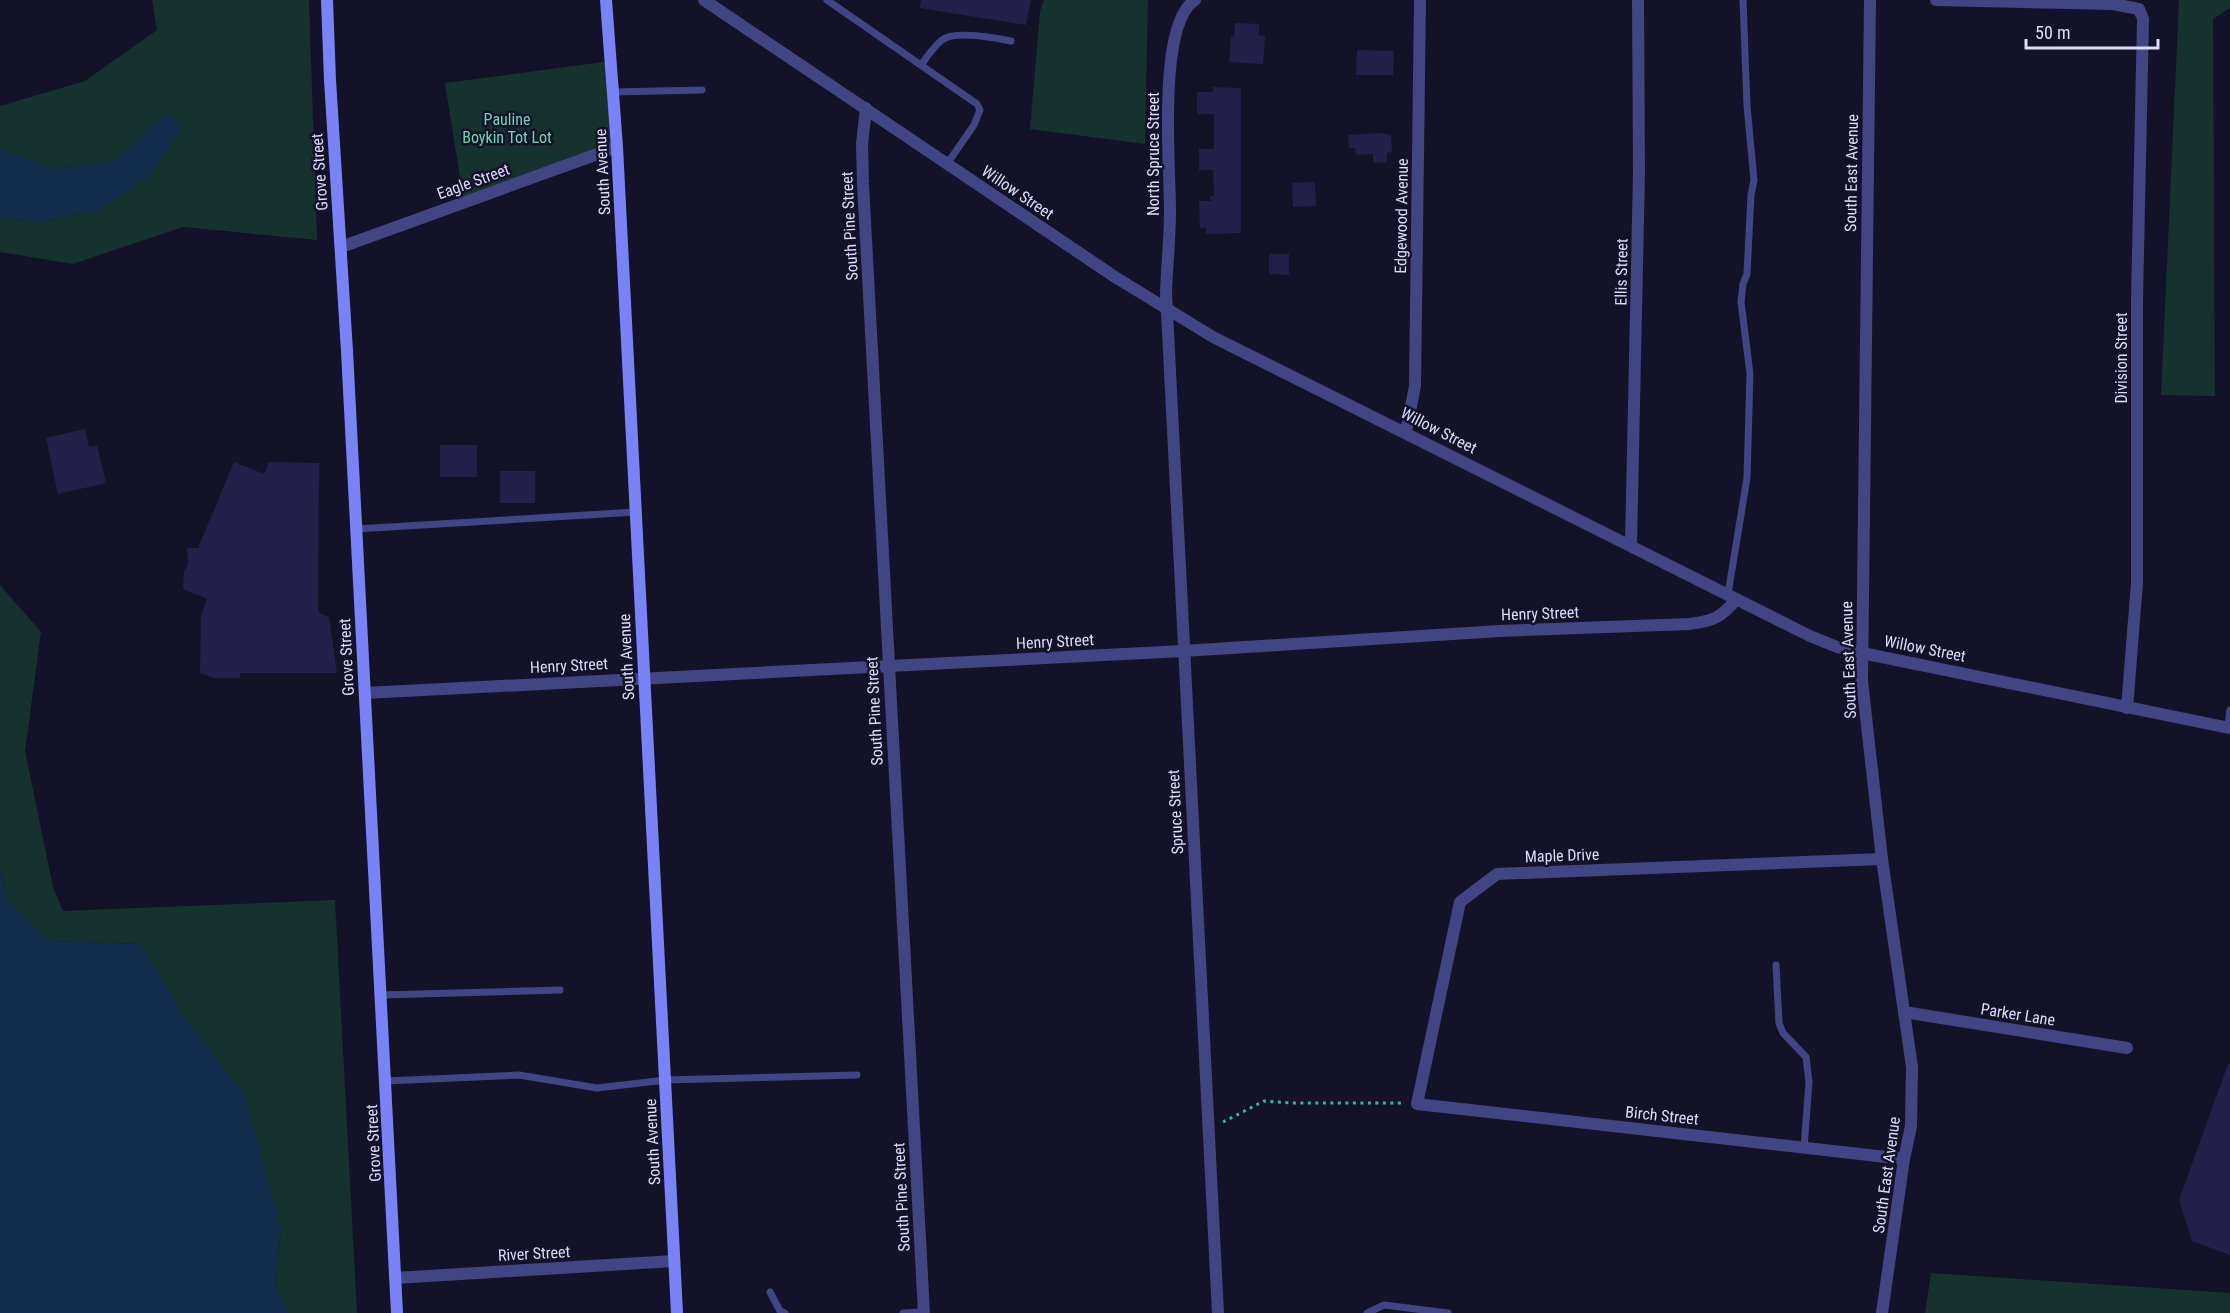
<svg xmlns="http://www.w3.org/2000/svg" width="2230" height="1313" font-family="'Roboto Condensed',sans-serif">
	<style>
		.green { fill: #16322e }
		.water { fill: #132e4c }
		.building { fill: #241f48 }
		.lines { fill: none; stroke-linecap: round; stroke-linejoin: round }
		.path { stroke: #39b3a0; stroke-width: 3; stroke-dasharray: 3 4.5; stroke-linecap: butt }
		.service { stroke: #414584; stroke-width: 7 }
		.minor { stroke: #414584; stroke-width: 12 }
		.tertiary { stroke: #414584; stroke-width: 12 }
		.secondary { stroke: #7983f6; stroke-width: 12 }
		.labels { text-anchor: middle; stroke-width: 5; stroke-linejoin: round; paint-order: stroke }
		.park-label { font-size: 16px; fill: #6cd9b3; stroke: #141228 }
		.street-label { font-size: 16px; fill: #dcdcfd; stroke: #141228 }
	</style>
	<rect width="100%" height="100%" fill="#141228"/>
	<path class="green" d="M 152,0 L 309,0 L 317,240 L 183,227 L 73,264 L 0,252 L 0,217 L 38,223 L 99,210 L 167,113 L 117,160 L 56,169 L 0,150 L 0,106 L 85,81 L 157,30 Z
		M 1044,0 L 1148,0 L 1145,144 L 1030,129 L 1040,11 Z
		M 2179,0 L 2230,0 L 2230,8 L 2213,19 L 2215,396 L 2161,395 Z
		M 611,61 L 617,147 L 464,202 L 445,83 Z
		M 0,585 L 41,632 L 25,751 L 53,887 L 63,911 L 335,900 L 357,1313 L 289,1313 L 275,1287 L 281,1228 L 188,1022 L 140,944 L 49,941 L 8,900 L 0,870 Z
		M 1931,1273 L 2230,1293 L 2230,1313 L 1925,1313 Z"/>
	<path class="water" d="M 167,113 L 182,128 L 148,177 L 99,210 L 38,223 L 0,217 L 0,150 L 56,169 L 117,160 Z
		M 0,870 L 8,900 L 49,941 L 140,944 L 188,1022 L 244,1093 L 281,1228 L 275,1287 L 289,1313 L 0,1313 Z"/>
	<path class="building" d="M 921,0 L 1031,0 L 1026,25 L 920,8 Z
		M 1235,23 L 1259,24 L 1259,35 L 1265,36 L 1263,64 L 1229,62 L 1231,36 L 1234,37 Z
		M 1357,50 L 1394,51 L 1393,75 L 1356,75 Z
		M 1213,87 L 1241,88 L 1241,233 L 1206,234 L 1206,228 L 1200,228 L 1199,201 L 1211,201 L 1210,196 L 1214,196 L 1213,170 L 1199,170 L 1199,149 L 1214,149 L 1214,114 L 1197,114 L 1197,92 L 1213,92 Z
		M 1380,133 L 1391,135 L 1392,152 L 1387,153 L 1387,162 L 1373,163 L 1373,154 L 1356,155 L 1355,148 L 1349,148 L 1348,135 Z
		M 1315,182 L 1316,206 L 1293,207 L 1292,183 Z
		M 1269,254 L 1289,254 L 1289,275 L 1269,274 Z
		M 85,429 L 89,447 L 97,445 L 106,483 L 58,494 L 46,438 Z
		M 440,445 L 477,445 L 477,477 L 440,477 Z
		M 234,462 L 264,474 L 269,462 L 319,463 L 318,612 L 329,617 L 337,673 L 240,673 L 240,678 L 214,678 L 200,673 L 201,615 L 207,599 L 183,589 L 184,571 L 188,565 L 187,548 L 198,548 Z
		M 500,471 L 535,471 L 535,503 L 500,503 Z
		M 2228,1064 L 2230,1064 L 2230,1255 L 2192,1241 L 2179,1200 Z"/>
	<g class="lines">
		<path class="path" d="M 1223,1122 L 1264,1101 L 1292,1103 L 1403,1103"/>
		<path class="service" d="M 827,0 L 977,104 L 980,110 L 974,125 L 947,164
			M 921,65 C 927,57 934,46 942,40 C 955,30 996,38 1011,41
			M 613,92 L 702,90
			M 356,529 L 636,512
			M 1728,594 L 1747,478 L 1750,374 L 1741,302 L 1743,284 L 1747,274 L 1751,195 L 1754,180 L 1747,106 L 1743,0
			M 2228,727 L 2230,710
			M 1776,965 L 1779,1023 L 1783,1033 L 1806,1057 L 1809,1082 L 1804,1148
			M 381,995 L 560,990
			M 386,1081 L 519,1075 L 597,1088 L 666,1080 L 857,1075
			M 770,1292 L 780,1311 L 785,1313
			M 903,1313 L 924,1312
			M 1367,1313 L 1384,1305 L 1448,1313"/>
		<path class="minor" d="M 704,0 L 1115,277 L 1213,337 L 1810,636 L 1837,647 L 1862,653 L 2230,728
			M 1195,0 C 1157,24 1170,167 1170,210 C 1170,237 1167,265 1166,293 L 1218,1313
			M 1936,0 L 2113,4 L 2139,9 L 2143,19 L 2137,300 L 2137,583 L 2127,708
			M 866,108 L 862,144 L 863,184 L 924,1313
			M 341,247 L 617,147
			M 1406,432 L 1415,386 L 1420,0
			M 1631,545 L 1639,172 L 1638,0
			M 365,693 L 1183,651 L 1500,631 L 1689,624 C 1714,621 1720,618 1737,599
			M 1882,859 L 1497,874 L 1460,902 L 1417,1104 L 1904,1159
			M 1904,1012 L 2127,1048
			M 395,1278 L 674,1261"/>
		<path class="tertiary" d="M 1870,0 L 1862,681 L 1882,859 L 1912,1067 L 1911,1126 L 1904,1159 L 1882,1313"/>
		<path class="secondary" d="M 327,0 L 330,80 L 347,351 L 397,1313
			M 606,0 L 617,147 L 677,1313"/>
	</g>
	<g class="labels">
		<g class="park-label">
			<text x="507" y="125">Pauline<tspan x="507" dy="18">Boykin Tot Lot</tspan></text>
		</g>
		<g class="street-label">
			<text transform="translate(1153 154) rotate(-90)" y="6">North Spruce Street</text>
			<text transform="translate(319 172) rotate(-94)" y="6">Grove Street</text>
			<text transform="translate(602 172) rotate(-93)" y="6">South Avenue</text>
			<text transform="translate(1851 173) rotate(-89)" y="6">South East Avenue</text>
			<text transform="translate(473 181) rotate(-20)" y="6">Eagle Street</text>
			<text transform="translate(1018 192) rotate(34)" y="6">Willow Street</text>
			<text transform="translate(1401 216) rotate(-89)" y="6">Edgewood Avenue</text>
			<text transform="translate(849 226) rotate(-93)" y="6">South Pine Street</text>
			<text transform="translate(1621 272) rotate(-89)" y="6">Ellis Street</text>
			<text transform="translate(2121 358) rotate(-90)" y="6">Division Street</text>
			<text transform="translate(1439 430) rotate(27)" y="6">Willow Street</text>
			<text transform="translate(1540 613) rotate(-2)" y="6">Henry Street</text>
			<text transform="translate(1055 641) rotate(-3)" y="6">Henry Street</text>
			<text transform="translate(1925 648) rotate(11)" y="6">Willow Street</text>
			<text transform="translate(346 657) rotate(-93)" y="6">Grove Street</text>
			<text transform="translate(626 657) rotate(-93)" y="6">South Avenue</text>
			<text transform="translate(1848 660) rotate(-92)" y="6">South East Avenue</text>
			<text transform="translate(569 665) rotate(-3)" y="6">Henry Street</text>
			<text transform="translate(874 711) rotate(-93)" y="6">South Pine Street</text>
			<text transform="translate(1175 812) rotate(-93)" y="6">Spruce Street</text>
			<text transform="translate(1562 855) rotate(-2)" y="6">Maple Drive</text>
			<text transform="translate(2018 1014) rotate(9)" y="6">Parker Lane</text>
			<text transform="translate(1662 1115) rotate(6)" y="6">Birch Street</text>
			<text transform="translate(652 1142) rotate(-93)" y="6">South Avenue</text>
			<text transform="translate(373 1143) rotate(-93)" y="6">Grove Street</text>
			<text transform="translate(1886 1175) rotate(-82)" y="6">South East Avenue</text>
			<text transform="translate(901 1197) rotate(-93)" y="6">South Pine Street</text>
			<text transform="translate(534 1253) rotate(-3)" y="6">River Street</text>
		</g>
	</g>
	<path d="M2026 39v9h132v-9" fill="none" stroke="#dcdcfd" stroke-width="3"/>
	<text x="2035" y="39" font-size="18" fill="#dcdcfd" stroke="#141228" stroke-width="4.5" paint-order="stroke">50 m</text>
</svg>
